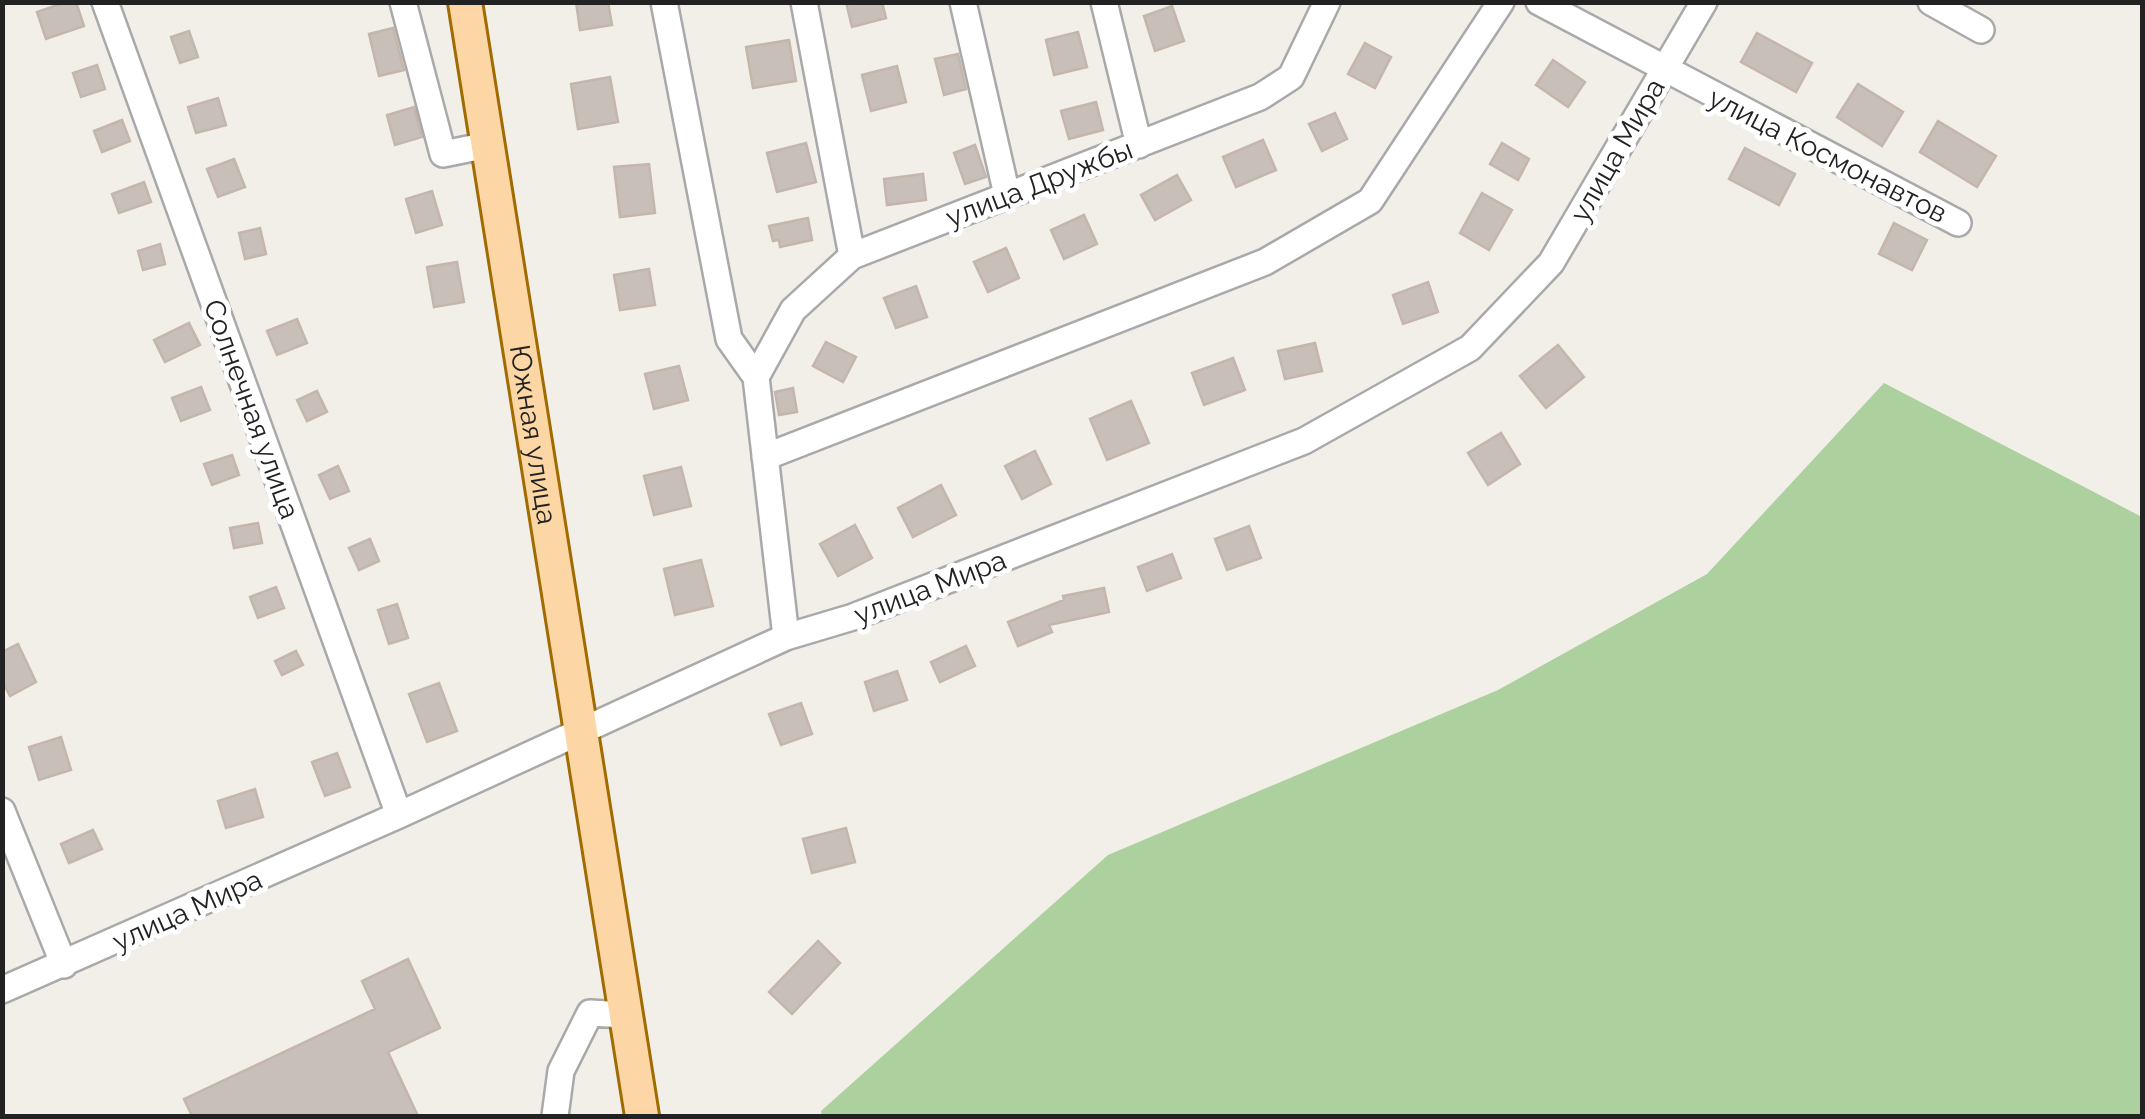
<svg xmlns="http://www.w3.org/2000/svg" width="2145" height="1119" font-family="Raleway,sans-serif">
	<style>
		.forest { fill: #add19e }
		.building { fill: #c7bfb8; stroke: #c4b6ab; stroke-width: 2.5 }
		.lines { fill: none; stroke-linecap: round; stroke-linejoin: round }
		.minor-casing { stroke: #a9a9a9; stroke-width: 30 }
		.major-casing { stroke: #a06b00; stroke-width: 38 }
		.minor { stroke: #fff; stroke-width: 25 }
		.major { stroke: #fcd6a4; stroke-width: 32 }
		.labels { text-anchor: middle; stroke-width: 10; stroke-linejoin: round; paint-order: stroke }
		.street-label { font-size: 28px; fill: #222; stroke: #fff }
	</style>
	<rect width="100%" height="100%" fill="#f2efe9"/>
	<path class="forest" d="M 1884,383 L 2142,517 L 2142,1116 L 822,1116 L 821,1111 L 1108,855 L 1498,690 L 1707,574 Z"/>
	<path class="building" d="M 66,2 L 76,2 L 84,26 L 46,39 L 37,12 Z
		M 576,2 L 608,2 L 612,25 L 580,30 Z
		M 846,2 L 882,2 L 886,18 L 852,27 Z
		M 1172,6 L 1184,41 L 1155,51 L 1144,16 Z
		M 393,28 L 404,70 L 379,76 L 369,34 Z
		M 189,31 L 198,57 L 180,63 L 171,37 Z
		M 1078,32 L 1087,67 L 1054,75 L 1046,40 Z
		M 1757,33 L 1812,63 L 1796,92 L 1741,62 Z
		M 789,40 L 796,81 L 753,88 L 746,47 Z
		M 1365,43 L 1391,57 L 1375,88 L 1348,74 Z
		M 958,54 L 966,89 L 944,95 L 935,59 Z
		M 1553,60 L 1585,82 L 1568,107 L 1536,85 Z
		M 97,65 L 105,89 L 81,97 L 73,73 Z
		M 897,66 L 906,102 L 871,111 L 862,75 Z
		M 610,77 L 618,122 L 578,129 L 571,84 Z
		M 1858,84 L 1903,112 L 1882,146 L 1837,117 Z
		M 218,98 L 226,125 L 196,133 L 188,107 Z
		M 1096,102 L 1103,130 L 1069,139 L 1061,111 Z
		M 414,107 L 422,137 L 395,145 L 387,115 Z
		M 1335,113 L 1347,139 L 1322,151 L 1309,124 Z
		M 122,120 L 130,141 L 102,152 L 94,131 Z
		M 1938,121 L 1996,156 L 1977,187 L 1920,152 Z
		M 1263,140 L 1276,170 L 1236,187 L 1223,157 Z
		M 806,143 L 816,182 L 777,192 L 767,153 Z
		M 1502,143 L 1529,159 L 1518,180 L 1490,164 Z
		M 975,145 L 986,177 L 965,184 L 954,153 Z
		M 1745,148 L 1795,174 L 1779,205 L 1729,179 Z
		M 234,159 L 245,187 L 218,197 L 207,169 Z
		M 649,164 L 655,213 L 620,217 L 614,167 Z
		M 923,174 L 926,200 L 887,205 L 884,179 Z
		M 1177,175 L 1191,200 L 1155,220 L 1141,195 Z
		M 144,182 L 151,202 L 119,213 L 112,194 Z
		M 432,191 L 442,225 L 416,233 L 406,199 Z
		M 1482,193 L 1512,210 L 1489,250 L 1460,233 Z
		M 1084,215 L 1097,244 L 1064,259 L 1051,230 Z
		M 808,218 L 812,240 L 780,247 L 779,240 L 773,241 L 769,226 Z
		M 1894,223 L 1927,240 L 1912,270 L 1879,254 Z
		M 260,228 L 266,254 L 245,259 L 239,233 Z
		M 160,244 L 165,264 L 143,270 L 138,251 Z
		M 1006,248 L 1019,278 L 988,292 L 974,262 Z
		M 457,262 L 464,302 L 434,307 L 427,267 Z
		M 649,269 L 655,305 L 620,310 L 614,275 Z
		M 1428,282 L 1438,312 L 1403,324 L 1393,295 Z
		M 916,286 L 927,317 L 896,328 L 884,298 Z
		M 297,319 L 307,343 L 277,355 L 267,331 Z
		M 189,323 L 200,345 L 165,362 L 154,340 Z
		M 826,342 L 856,357 L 843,382 L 813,366 Z
		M 1315,343 L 1322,371 L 1285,379 L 1278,351 Z
		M 1558,345 L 1584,377 L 1546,408 L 1520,376 Z
		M 1233,358 L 1245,390 L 1204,405 L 1192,373 Z
		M 679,366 L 688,400 L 654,409 L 645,374 Z
		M 201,387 L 210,410 L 181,421 L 172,398 Z
		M 793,388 L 797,412 L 779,415 L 775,392 Z
		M 317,391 L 327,412 L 307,421 L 297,400 Z
		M 1131,401 L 1149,443 L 1107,460 L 1090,419 Z
		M 1501,433 L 1520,464 L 1488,485 L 1468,453 Z
		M 1035,451 L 1051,484 L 1022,499 L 1005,466 Z
		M 232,455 L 239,475 L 212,485 L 204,464 Z
		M 338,466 L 349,491 L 330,499 L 319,475 Z
		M 681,467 L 691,506 L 654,515 L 644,476 Z
		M 941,485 L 956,515 L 913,537 L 898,508 Z
		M 258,523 L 262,543 L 234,548 L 230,528 Z
		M 855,525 L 872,558 L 838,576 L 820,544 Z
		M 1249,526 L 1261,558 L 1227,570 L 1215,539 Z
		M 370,539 L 379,561 L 359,570 L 349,548 Z
		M 1172,554 L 1181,578 L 1147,591 L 1138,567 Z
		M 701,560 L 713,606 L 675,615 L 664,569 Z
		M 276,587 L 284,608 L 258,618 L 250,597 Z
		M 1104,588 L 1109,612 L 1049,625 L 1052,632 L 1018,646 L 1008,622 L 1064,600 L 1063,596 Z
		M 397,604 L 408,638 L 389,644 L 378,610 Z
		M 18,644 L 36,682 L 10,696 L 2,681 L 2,652 Z
		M 966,646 L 975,666 L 940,682 L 931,662 Z
		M 296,651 L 303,665 L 282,675 L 275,661 Z
		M 897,671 L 907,700 L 874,711 L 865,682 Z
		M 439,683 L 457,731 L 427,742 L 409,694 Z
		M 801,703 L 812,734 L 781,745 L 769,714 Z
		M 61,737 L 71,770 L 39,780 L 29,747 Z
		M 337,753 L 350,787 L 325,796 L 312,762 Z
		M 255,789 L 263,817 L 226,828 L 218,801 Z
		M 846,828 L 855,862 L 812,873 L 803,839 Z
		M 93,830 L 102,849 L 69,863 L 61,844 Z
		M 818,941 L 840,963 L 792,1014 L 769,992 Z
		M 408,959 L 440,1028 L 388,1052 L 418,1116 L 192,1116 L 184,1099 L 375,1009 L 362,981 Z"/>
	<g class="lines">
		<defs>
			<path id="minor" d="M 105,2 L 399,815
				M 403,2 L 443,154 L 488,145
				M 664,2 L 729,339 L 756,377 L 786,637
				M 804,2 L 852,256
				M 963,2 L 1007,195
				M 1104,2 L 1139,145
				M 1539,2 L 1958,223
				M 1931,2 L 1981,30
				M 756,377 L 793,310 L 852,256 L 1260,97 L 1291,77 L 1327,2
				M 765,457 L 1265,262 L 1370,201 L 1501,2
				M 2,811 L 64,965
				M 2,990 L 399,815 L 786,637 L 853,617 L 1304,441 L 1470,348 L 1551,263 L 1704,2
				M 555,1116 L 561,1071 L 590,1013 L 625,1015"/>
			<g id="major">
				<path id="s1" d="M 465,2 L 642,1116"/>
			</g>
		</defs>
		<use href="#minor" class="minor-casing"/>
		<use href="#major" class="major-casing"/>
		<use href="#minor" class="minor"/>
		<use href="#major" class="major"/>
	</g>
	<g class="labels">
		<g class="street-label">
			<text transform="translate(1617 150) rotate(-60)" y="10">улица Мира</text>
			<text transform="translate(1828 155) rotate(27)" y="10">улица Космонавтов</text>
			<text transform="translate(1039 183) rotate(-21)" y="10">улица Дружбы</text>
			<text transform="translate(252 409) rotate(70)" y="10">Солнечная улица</text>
			<text dy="10" stroke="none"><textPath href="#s1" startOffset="438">Южная улица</textPath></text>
			<text transform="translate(930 587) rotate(-21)" y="10">улица Мира</text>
			<text transform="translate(187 910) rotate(-24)" y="10">улица Мира</text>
		</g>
	</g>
	<rect width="2145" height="1119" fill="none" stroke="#222222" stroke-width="10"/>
</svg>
